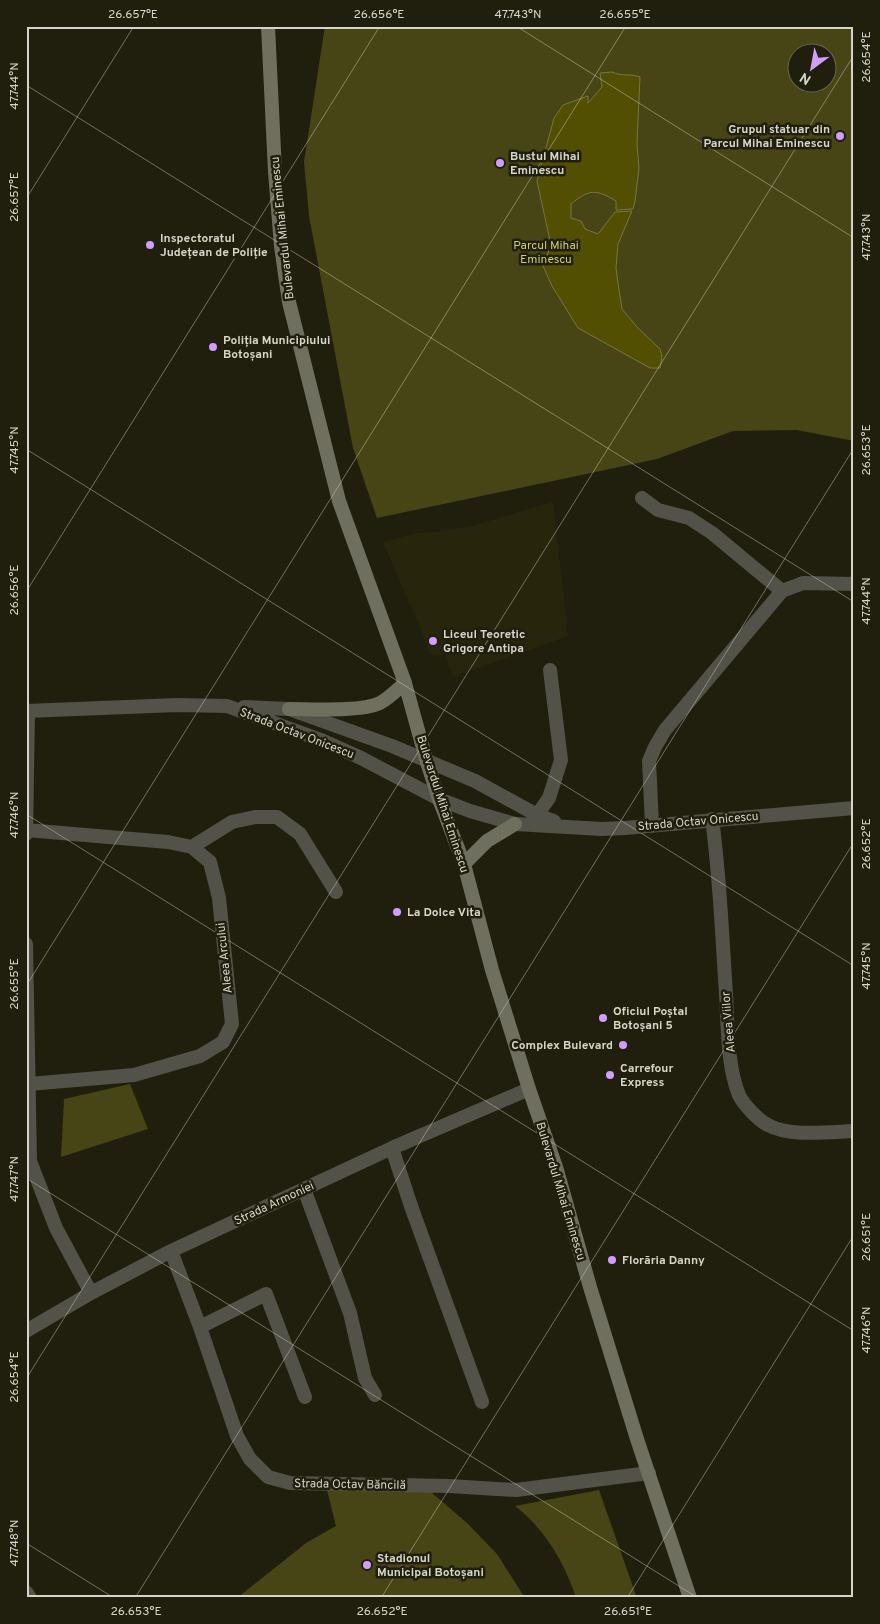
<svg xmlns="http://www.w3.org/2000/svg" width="880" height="1624" font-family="Overpass,sans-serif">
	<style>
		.built { fill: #27260c }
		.green { fill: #474515; fill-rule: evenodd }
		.water { fill: #524f02; stroke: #79773d }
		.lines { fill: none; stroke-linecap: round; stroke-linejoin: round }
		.minor { stroke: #525249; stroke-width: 14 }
		.tertiary { stroke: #525249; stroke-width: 14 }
		.secondary { stroke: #6f6f60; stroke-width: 14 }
		.ticks { fill: none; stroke: #d4d4c8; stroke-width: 1; stroke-opacity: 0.45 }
		.poi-dot { fill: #d19dfe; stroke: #201f0d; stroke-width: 2 }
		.labels { text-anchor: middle; stroke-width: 5; stroke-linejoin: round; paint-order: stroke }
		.poi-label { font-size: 12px; font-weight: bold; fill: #d4d4c8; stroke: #201f0d; text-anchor: start }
		.street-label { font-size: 12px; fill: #d4d4c8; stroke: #201f0d }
		.park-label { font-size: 12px; fill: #d0cd6e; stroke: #201f0d }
		.neatline { fill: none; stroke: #d4d4c8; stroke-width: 2 }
		.ticks-label { font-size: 12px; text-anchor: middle; fill: #d4d4c8 }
	</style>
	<rect width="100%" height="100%" fill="#201f0d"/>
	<path class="built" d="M 553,502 L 568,636 L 453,677 L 445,654 L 430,655 L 416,616 L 409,602 L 383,542 L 417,533 L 435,532 L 472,526 Z"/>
	<path class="green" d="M 325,26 L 854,26 L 854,441 L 797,430 L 733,431 L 657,459 L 377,518 L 353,448 L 309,216 L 304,162 ZM 798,52 L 828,52 L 828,82 L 798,82 Z
		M 130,1084 L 148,1129 L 61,1157 L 64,1099 Z
		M 324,1478 L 431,1492 L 467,1523 L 497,1554 L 525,1598 L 237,1598 L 306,1543 L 336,1526 Z
		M 599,1490 L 637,1598 L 576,1598 C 565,1563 544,1528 515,1506 Z"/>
	<path class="water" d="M 612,72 C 623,77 629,73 640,77 L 637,144 L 639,168 L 635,201 L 633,209 L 616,210 L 616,201 C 596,189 589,189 571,204 L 571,218 L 581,221 L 585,229 L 598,234 L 615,212 L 632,211 L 618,244 L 616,268 L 619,290 L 622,309 L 637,327 L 660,349 L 662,356 L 660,368 L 650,368 L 578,328 L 552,286 L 543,266 L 551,245 L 537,181 L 554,118 L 563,105 L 588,96 L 588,103 L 602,87 L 600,73 Z"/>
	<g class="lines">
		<path class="minor" d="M 642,498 L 658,510 L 689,518 L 712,533 L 782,591
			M 537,815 L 549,798 L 561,760 L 550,670
			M 712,819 C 720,877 722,935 726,994 C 728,1025 727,1066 739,1095 C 743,1104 759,1121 768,1125 C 789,1137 829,1132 854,1131
			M 652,825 L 649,761 L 655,747 L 665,730 L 782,591 L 803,583 L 854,584
			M 26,830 L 168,842 L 192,847 L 210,862 L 219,898 L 232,1024 L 223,1042 L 200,1056 L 134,1075 L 29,1084
			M 26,834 L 28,711
			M 192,847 L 232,822 L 255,817 L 277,817 L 300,834 L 336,892
			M 26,944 L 30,1161 L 56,1228 L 91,1293
			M 392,1148 L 411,1206 L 482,1402
			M 304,1189 L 350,1313 L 365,1378 L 375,1395
			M 171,1251 L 200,1327 L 237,1436 L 250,1459 L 268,1477 L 290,1483 L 449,1486 L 516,1490 L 649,1473
			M 200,1327 L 266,1294 L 305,1397
			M 26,1331 L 91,1293 L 171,1251 L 392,1148 L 529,1089
			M 26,1592 L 30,1598"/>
		<path class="tertiary" d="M 244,707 L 289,709 L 392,746 L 475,781 L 537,815 L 554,821
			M 26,711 L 177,705 L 227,706 L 321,740 L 361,758 L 439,799 L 470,811 L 515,824 L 602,829 L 625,828 L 854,808"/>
		<path class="secondary" d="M 268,26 L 275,172 L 281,246 L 289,302 L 339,501 L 405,683 L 426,759 L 439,799 L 464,864 L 492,970 L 529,1089 L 556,1167 L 590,1287 L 637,1439 L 690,1598
			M 289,709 C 312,709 361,712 380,703 C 389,698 397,690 405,683
			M 464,864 L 487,841 L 515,824"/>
	</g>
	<path class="ticks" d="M 516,26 L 854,238M 26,85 L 854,602M 26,199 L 134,26M 26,449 L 854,966M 26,592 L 380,26M 26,814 L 854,1331M 26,986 L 626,26M 26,1178 L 698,1598M 26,1379 L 854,55M 26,1543 L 114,1598M 135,1598 L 854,448M 381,1598 L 854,842M 627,1598 L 854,1235"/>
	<g class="poi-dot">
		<circle cx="840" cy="136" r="5"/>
		<circle cx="500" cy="163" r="5"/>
		<circle cx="150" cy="245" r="5"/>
		<circle cx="213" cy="347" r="5"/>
		<circle cx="433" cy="641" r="5"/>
		<circle cx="397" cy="912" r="5"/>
		<circle cx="603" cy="1018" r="5"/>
		<circle cx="623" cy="1045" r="5"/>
		<circle cx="610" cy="1075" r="5"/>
		<circle cx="612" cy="1260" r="5"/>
		<circle cx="367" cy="1565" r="5"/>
	</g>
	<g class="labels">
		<g class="poi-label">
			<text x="830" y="133" text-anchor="end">Grupul statuar din<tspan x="830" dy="14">Parcul Mihai Eminescu</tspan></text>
			<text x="510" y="160">Bustul Mihai<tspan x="510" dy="14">Eminescu</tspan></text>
			<text x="160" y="242">Inspectoratul<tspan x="160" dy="14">Județean de Poliție</tspan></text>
			<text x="223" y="344">Poliția Municipiului<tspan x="223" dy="14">Botoșani</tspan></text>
			<text x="443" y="638">Liceul Teoretic<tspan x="443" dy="14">Grigore Antipa</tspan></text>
			<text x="407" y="916">La Dolce Vita</text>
			<text x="613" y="1015">Oficiul Poștal<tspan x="613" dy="14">Botoșani 5</tspan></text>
			<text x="613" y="1049" text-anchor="end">Complex Bulevard</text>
			<text x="620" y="1072">Carrefour<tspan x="620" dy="14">Express</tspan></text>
			<text x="622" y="1264">Florăria Danny</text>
			<text x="377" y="1562">Stadionul<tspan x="377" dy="14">Municipal Botoșani</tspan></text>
		</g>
		<g class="street-label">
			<text transform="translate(282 228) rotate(-96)" y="4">Bulevardul Mihai Eminescu</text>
			<text transform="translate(297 733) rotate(21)" y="4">Strada Octav Onicescu</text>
			<text transform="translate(443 804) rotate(72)" y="4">Bulevardul Mihai Eminescu</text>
			<text transform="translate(698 821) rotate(-5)" y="4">Strada Octav Onicescu</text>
			<text transform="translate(224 958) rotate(-96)" y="4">Aleea Arcului</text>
			<text transform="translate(728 1022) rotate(-95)" y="4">Aleea Viilor</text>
			<text transform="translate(561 1191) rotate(73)" y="4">Bulevardul Mihai Eminescu</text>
			<text transform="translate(274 1203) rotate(-25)" y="4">Strada Armoniei</text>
			<text transform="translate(350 1484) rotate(1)" y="4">Strada Octav Băncilă</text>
		</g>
		<g class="park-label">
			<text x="546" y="249">Parcul Mihai<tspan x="546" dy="14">Eminescu</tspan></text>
		</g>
	</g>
	<rect width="880" height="1624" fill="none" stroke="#201f0d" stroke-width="55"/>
	<g transform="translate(812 68) rotate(212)"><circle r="24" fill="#201f0d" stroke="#686758"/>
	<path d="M0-4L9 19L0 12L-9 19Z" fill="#d19dfe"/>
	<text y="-8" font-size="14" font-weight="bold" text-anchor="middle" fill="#d4d4c8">N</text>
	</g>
	<rect x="28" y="28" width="824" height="1568" class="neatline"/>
	<g class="ticks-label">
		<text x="133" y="18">26.657°E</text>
		<text x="379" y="18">26.656°E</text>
		<text x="518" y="18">47.743°N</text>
		<text x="625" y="18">26.655°E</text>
		<text transform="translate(866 57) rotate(-90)" y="4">26.654°E</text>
		<text transform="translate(14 86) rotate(-90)" y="4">47.744°N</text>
		<text transform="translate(14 197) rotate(-90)" y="4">26.657°E</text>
		<text transform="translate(866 237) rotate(-90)" y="4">47.743°N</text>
		<text transform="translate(14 450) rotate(-90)" y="4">47.745°N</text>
		<text transform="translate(866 450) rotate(-90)" y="4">26.653°E</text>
		<text transform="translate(14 590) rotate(-90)" y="4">26.656°E</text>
		<text transform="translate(866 601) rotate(-90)" y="4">47.744°N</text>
		<text transform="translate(14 815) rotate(-90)" y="4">47.746°N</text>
		<text transform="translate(866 844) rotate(-90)" y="4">26.652°E</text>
		<text transform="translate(866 966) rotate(-90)" y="4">47.745°N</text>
		<text transform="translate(14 984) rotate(-90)" y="4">26.655°E</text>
		<text transform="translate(14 1179) rotate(-90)" y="4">47.747°N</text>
		<text transform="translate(866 1237) rotate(-90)" y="4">26.651°E</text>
		<text transform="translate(866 1330) rotate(-90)" y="4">47.746°N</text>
		<text transform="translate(14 1377) rotate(-90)" y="4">26.654°E</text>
		<text transform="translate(14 1543) rotate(-90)" y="4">47.748°N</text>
		<text x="136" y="1615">26.653°E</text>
		<text x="382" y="1615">26.652°E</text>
		<text x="628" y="1615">26.651°E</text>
	</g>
</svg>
